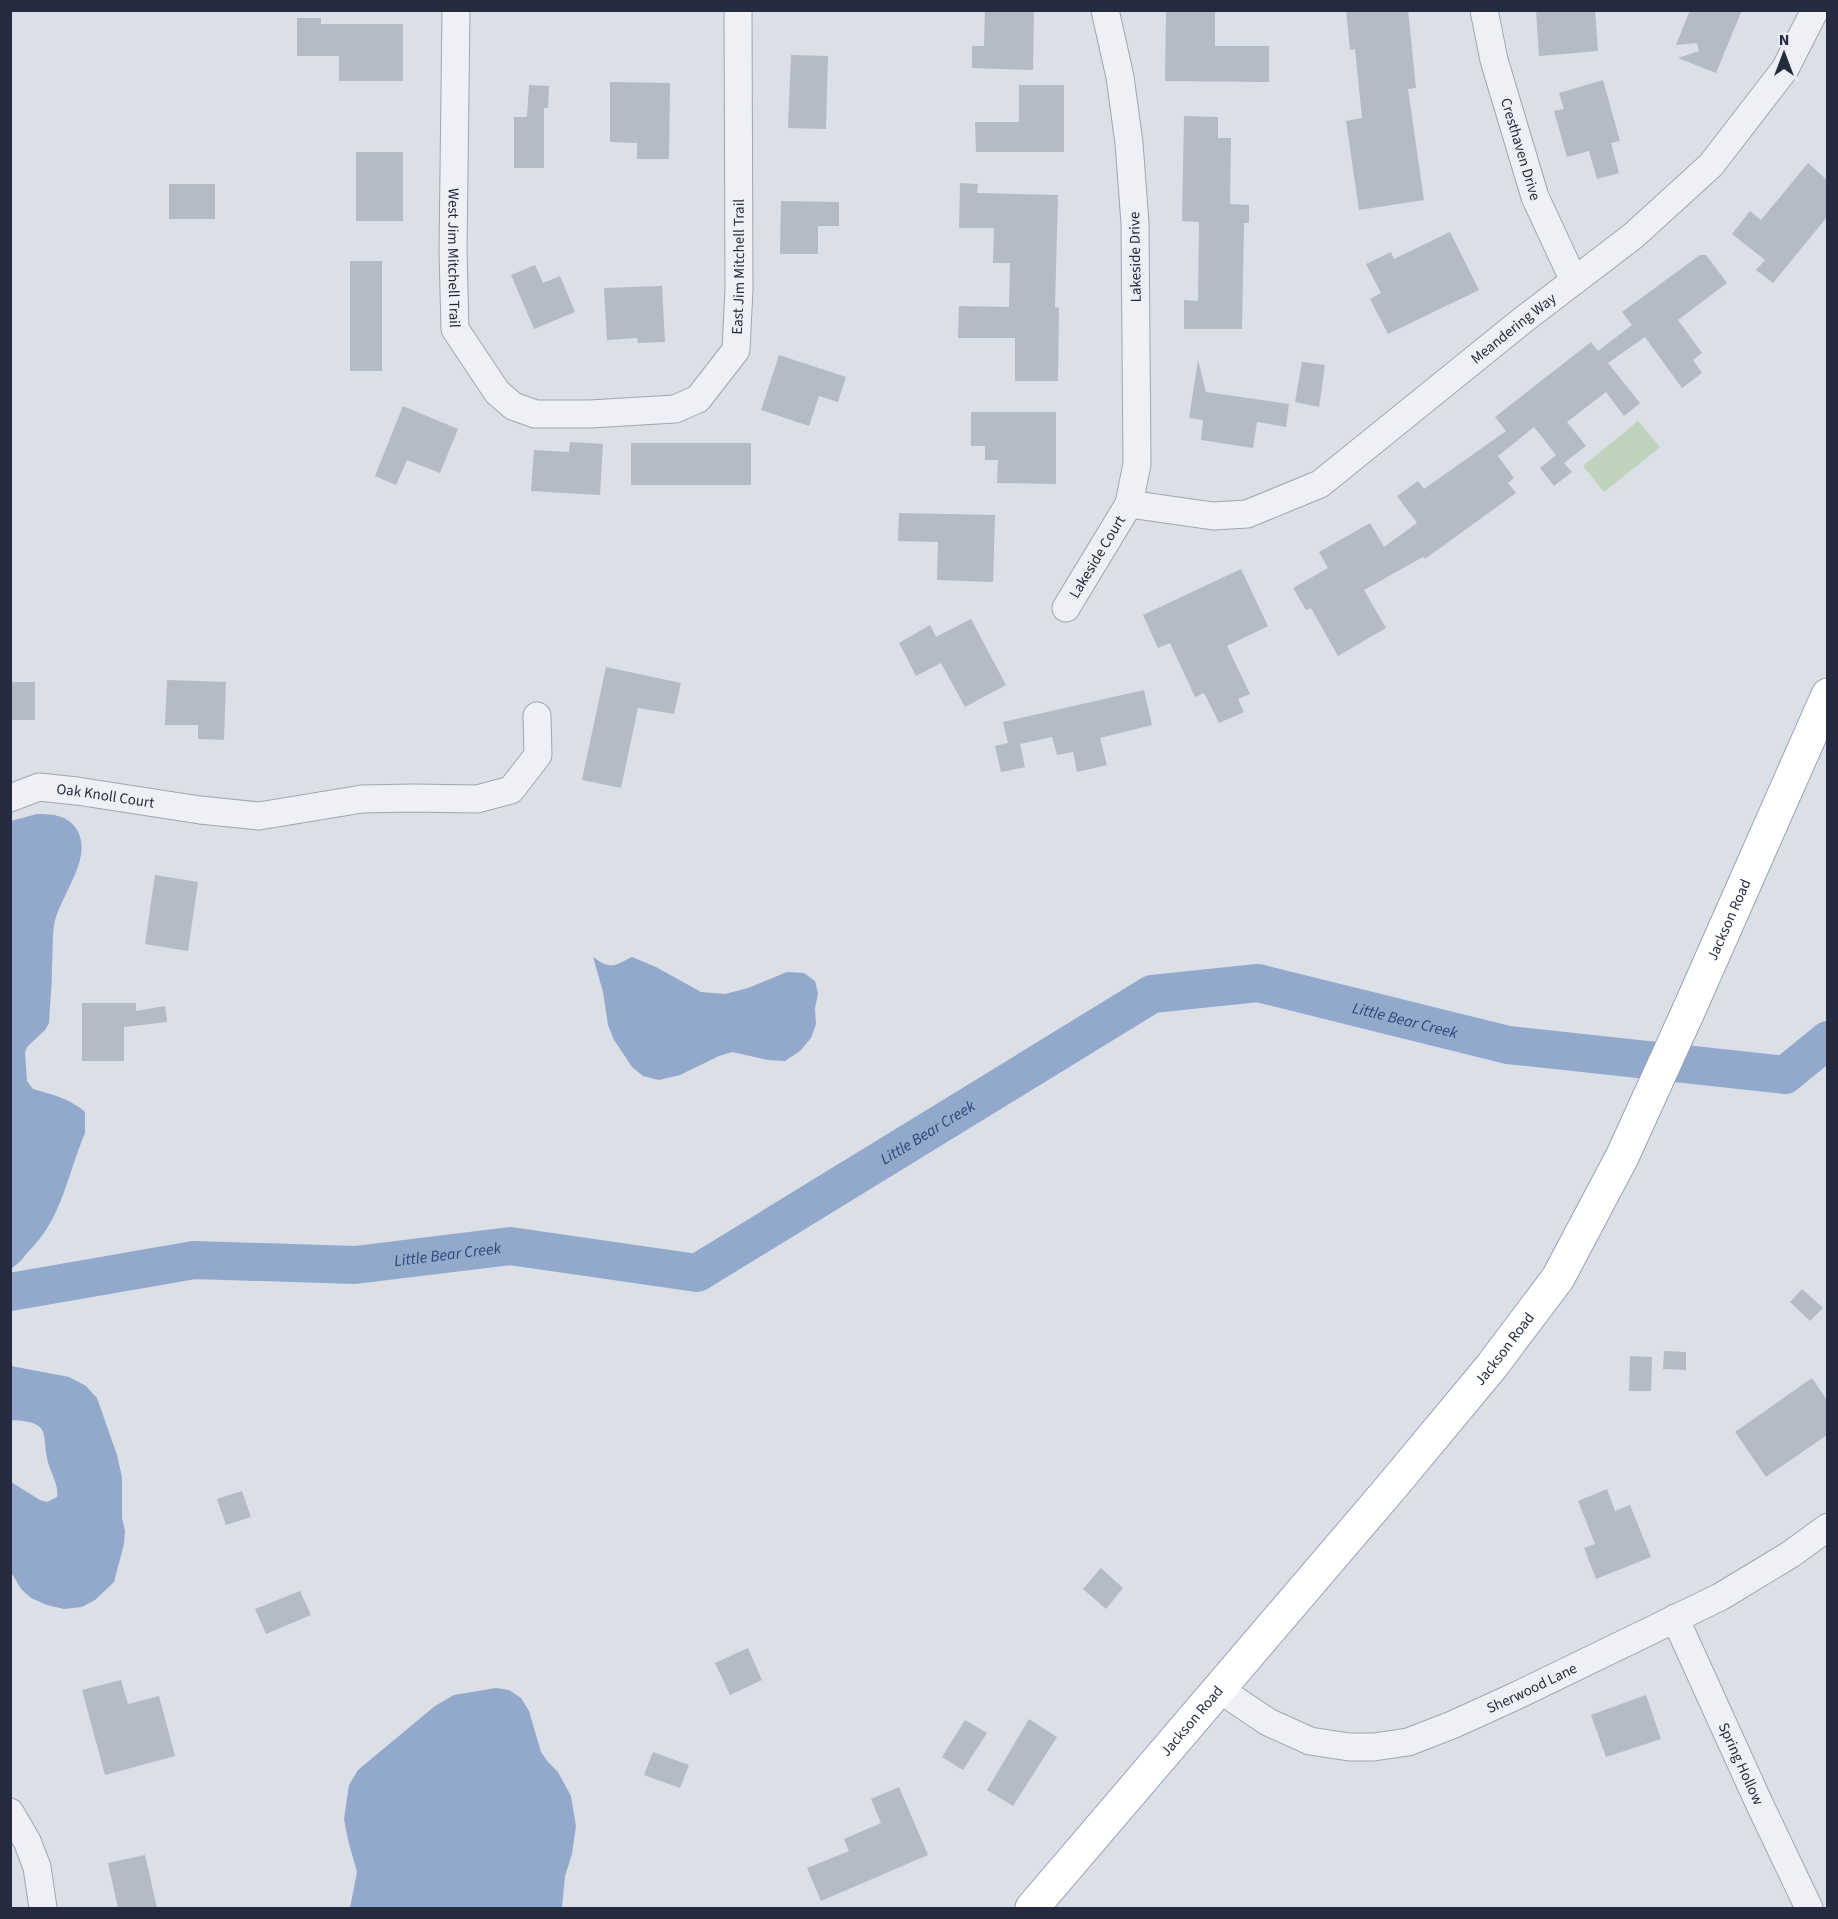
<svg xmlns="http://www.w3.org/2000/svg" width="1838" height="1919" font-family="'Source Sans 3',sans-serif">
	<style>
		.green { fill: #bfd2bb }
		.water { fill: #92a9cb }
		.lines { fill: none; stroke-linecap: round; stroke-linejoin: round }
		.river { stroke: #92a9cb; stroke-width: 38 }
		.building { fill: #b5bac7 }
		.minor-casing { stroke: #a0a5b1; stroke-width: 29 }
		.major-casing { stroke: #99a2b4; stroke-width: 35 }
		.minor { stroke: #eef0f5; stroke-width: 27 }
		.major { stroke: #fff; stroke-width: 33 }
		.labels { text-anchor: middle; stroke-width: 4.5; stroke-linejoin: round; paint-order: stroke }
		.street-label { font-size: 15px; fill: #242b3e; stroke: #eaeef5 }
		.water-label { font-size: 16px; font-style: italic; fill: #2a4776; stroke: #eaeef5 }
	</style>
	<rect width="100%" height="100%" fill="#dbdfe7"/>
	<path class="green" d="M 1638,421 L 1660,447 L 1604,492 L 1583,466 Z"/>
	<path class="water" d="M 37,814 C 53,814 68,815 77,830 C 94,858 59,897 54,925 C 52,940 53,953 52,967 C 52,986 50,1004 49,1023 L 45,1030 L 27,1047 L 25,1052 L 27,1081 L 33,1089 C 51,1094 71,1099 85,1112 L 85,1133 C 67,1176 62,1219 28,1252 C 23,1258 18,1265 11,1268 L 11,821 Z
		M 593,957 C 611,970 614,966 632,957 L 656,967 L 701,992 L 725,994 L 748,988 L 787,972 L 804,973 L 815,981 L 818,993 L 815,1009 L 816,1024 L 811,1038 L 800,1051 L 785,1061 L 768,1060 L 732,1052 L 719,1056 L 680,1075 L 659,1080 L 643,1076 L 632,1067 L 614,1040 L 608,1025 L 603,992 Z
		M 11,1366 L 69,1377 L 86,1386 L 97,1398 L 117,1455 L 122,1477 L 122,1518 L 125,1531 L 124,1544 L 114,1582 L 95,1600 L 82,1607 L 64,1609 L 47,1605 L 31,1598 L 21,1589 L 11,1572 L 11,1482 L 40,1500 L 47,1502 L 57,1497 C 59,1486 52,1476 49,1465 C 40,1435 55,1422 11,1420 Z
		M 496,1688 L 509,1690 L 521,1698 L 529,1711 L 541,1752 L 548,1762 L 558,1772 L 571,1796 L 576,1826 L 572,1854 L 565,1876 L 562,1908 L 350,1908 L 357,1872 L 348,1840 L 344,1819 L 349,1785 L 358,1770 L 435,1706 L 454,1695 Z"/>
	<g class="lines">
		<path class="river" id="s1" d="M 10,1292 L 194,1260 L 355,1265 L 510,1246 L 697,1273 L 1152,994 L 1258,983 L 1508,1045 L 1785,1075 L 1828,1040"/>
	</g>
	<path class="building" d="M 985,10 L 1034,10 L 1033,70 L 972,68 L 972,46 L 984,46 Z
		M 1166,10 L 1215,10 L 1215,46 L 1269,46 L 1269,82 L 1165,81 Z
		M 1346,10 L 1408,10 L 1416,88 L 1408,89 L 1424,200 L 1359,210 L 1346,121 L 1362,118 L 1355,49 L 1350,50 Z
		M 1536,10 L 1595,10 L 1598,51 L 1539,56 Z
		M 1690,10 L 1742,10 L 1716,73 L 1678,58 L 1699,51 L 1697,43 L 1676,45 Z
		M 297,18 L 321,18 L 321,24 L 403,24 L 403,81 L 339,81 L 339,56 L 297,56 Z
		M 791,55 L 828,56 L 826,129 L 788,128 Z
		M 1603,80 L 1620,141 L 1611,143 L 1619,173 L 1597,179 L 1589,151 L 1567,157 L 1554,111 L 1564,109 L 1559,93 Z
		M 610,82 L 670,83 L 669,159 L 637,159 L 637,143 L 610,142 Z
		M 529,85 L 549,86 L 548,108 L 544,108 L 544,168 L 514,168 L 514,117 L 527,117 Z
		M 1019,85 L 1064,85 L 1064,152 L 976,152 L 975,122 L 1019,122 Z
		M 1184,116 L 1218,117 L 1218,138 L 1231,138 L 1230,204 L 1249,205 L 1249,223 L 1244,223 L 1242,329 L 1184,329 L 1184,300 L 1198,301 L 1199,222 L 1182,221 Z
		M 356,152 L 403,152 L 403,221 L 356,221 Z
		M 1808,163 L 1827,180 L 1827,217 L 1773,283 L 1756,270 L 1765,260 L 1732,234 L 1750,211 L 1761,220 Z
		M 960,183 L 978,184 L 977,193 L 1058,195 L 1055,307 L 1059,308 L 1058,381 L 1015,381 L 1015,338 L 958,338 L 959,306 L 1009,307 L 1010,263 L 993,263 L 994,228 L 959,228 Z
		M 169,184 L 215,184 L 215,219 L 169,219 Z
		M 781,201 L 839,202 L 839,226 L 818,226 L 818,254 L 780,254 Z
		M 1450,232 L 1479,290 L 1388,334 L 1370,299 L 1381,293 L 1366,264 L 1391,252 L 1394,259 Z
		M 1700,255 L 1706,255 L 1727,283 L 1678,320 L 1702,353 L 1693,360 L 1702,373 L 1682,388 L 1645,337 L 1608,363 L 1640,403 L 1624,416 L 1606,392 L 1567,422 L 1586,446 L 1564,463 L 1572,472 L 1554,486 L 1540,468 L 1556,455 L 1534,427 L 1498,456 L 1514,478 L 1508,483 L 1516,493 L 1425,559 L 1423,557 L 1364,590 L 1386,628 L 1338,656 L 1311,608 L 1306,610 L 1293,588 L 1328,568 L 1319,552 L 1370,523 L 1384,547 L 1417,523 L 1397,496 L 1418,481 L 1424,489 L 1506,431 L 1495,417 L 1591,342 L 1598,351 L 1632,325 L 1622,312 Z
		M 350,261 L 382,261 L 382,371 L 350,371 Z
		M 535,265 L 543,283 L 560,276 L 575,312 L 534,329 L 511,275 Z
		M 662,286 L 665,342 L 638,343 L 637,338 L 607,340 L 604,288 Z
		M 779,355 L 846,377 L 838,402 L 819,396 L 809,426 L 761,410 Z
		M 1198,360 L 1206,392 L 1289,404 L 1286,427 L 1257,422 L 1253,448 L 1201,440 L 1203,420 L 1189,418 Z
		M 1302,362 L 1325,365 L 1319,407 L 1295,402 Z
		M 403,406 L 458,429 L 440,473 L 407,460 L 396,485 L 375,476 Z
		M 971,412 L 1056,412 L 1056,484 L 997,483 L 998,460 L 985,460 L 985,446 L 971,446 Z
		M 570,442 L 603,444 L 600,495 L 531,491 L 534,450 L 569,452 Z
		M 631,443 L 751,443 L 751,485 L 631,485 Z
		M 899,513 L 995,515 L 993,582 L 937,580 L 938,542 L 898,541 Z
		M 1241,569 L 1268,626 L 1227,646 L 1250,694 L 1238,699 L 1244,712 L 1219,723 L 1204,693 L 1195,697 L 1170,643 L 1158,648 L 1143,615 Z
		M 971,619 L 1006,685 L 965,707 L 941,663 L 916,676 L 899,643 L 930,625 L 936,637 Z
		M 606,667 L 681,683 L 674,714 L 638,708 L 621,788 L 582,780 Z
		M 167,680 L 226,682 L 224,740 L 198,739 L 198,725 L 165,725 Z
		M 10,682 L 35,682 L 35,720 L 10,720 Z
		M 1144,690 L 1152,725 L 1100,738 L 1107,765 L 1077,772 L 1073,752 L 1057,755 L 1052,737 L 1020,744 L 1025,767 L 1001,772 L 995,746 L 1008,743 L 1003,722 Z
		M 155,875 L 198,882 L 188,951 L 145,944 Z
		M 82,1003 L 136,1003 L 136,1011 L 165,1006 L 167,1022 L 124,1027 L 124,1061 L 82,1061 Z
		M 1802,1289 L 1823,1308 L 1810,1321 L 1790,1302 Z
		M 1664,1351 L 1686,1352 L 1686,1370 L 1663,1369 Z
		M 1630,1356 L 1652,1357 L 1651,1391 L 1629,1391 Z
		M 1812,1378 L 1827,1400 L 1827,1435 L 1766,1477 L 1735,1432 Z
		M 1607,1489 L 1615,1511 L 1630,1505 L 1651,1557 L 1596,1579 L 1584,1548 L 1595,1544 L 1578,1501 Z
		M 242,1491 L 251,1517 L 226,1525 L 217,1499 Z
		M 1101,1568 L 1123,1588 L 1106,1609 L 1083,1589 Z
		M 300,1591 L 311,1615 L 266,1634 L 255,1609 Z
		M 748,1648 L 762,1680 L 730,1695 L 715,1663 Z
		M 121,1680 L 128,1704 L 159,1696 L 175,1756 L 105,1775 L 82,1690 Z
		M 1646,1695 L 1661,1739 L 1606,1757 L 1591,1715 Z
		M 1029,1719 L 1057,1737 L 1013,1806 L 987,1790 Z
		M 965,1720 L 987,1733 L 963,1770 L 942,1757 Z
		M 653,1752 L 689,1765 L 680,1788 L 644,1775 Z
		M 899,1787 L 928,1855 L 821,1901 L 807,1868 L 849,1851 L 844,1839 L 881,1823 L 871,1799 Z
		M 145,1855 L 157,1908 L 118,1908 L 108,1863 Z"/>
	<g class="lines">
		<defs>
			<g id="minor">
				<path id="s2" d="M 456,10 L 453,251 L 455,329 L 497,392 L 513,406 L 535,414 L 590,414 L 675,409 L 698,399 L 736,350 L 739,289 L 738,10"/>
				<path id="s3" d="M 1484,10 L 1494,60 L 1535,197 L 1574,281"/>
				<path id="s4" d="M 1129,504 L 1213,516 L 1247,514 L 1320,484 L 1523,320 L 1633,236 L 1711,165 L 1785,69 L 1815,10"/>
				<path id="s5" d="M 1066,608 L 1129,504 L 1137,464 L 1135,223 L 1129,143 L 1120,77 L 1105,10"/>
				<path id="s6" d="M 10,798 L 39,787 L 77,791 L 200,810 L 259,816 L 362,799 L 413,798 L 477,799 L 511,790 L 538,755 L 537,716"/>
				<path id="s7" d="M 1675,1618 L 1759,1803 L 1809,1908"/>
				<path id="s8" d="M 1219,1689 L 1268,1722 L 1310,1741 L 1349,1747 L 1374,1747 L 1408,1742 L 1452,1725 L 1518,1695 L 1720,1597 L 1791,1554 L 1828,1527"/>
				<path d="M 10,1812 L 27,1841 L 37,1867 L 43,1908"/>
			</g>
			<g id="major">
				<path id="s9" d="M 1032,1908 L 1393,1485 L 1491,1367 L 1558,1278 L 1622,1157 L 1688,1012 L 1828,695"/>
			</g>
		</defs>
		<use href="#minor" class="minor-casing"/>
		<use href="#major" class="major-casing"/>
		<use href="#minor" class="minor"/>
		<use href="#major" class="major"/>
	</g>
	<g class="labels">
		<g class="street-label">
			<text dy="5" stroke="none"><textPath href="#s3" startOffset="144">Cresthaven Drive</textPath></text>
			<text dy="5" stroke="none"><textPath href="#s2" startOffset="248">West Jim Mitchell Trail</textPath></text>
			<text transform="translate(1135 257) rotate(-91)" y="5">Lakeside Drive</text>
			<text dy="5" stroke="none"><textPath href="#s2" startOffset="750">East Jim Mitchell Trail</textPath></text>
			<text dy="5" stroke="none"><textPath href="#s4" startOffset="446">Meandering Way</textPath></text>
			<text dy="5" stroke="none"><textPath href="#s5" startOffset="60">Lakeside Court</textPath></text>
			<text dy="5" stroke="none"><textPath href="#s6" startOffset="98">Oak Knoll Court</textPath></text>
			<text dy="5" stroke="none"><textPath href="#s9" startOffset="1218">Jackson Road</textPath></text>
			<text dy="5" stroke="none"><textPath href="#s9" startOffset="732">Jackson Road</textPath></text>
			<text dy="5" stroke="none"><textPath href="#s8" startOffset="339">Sherwood Lane</textPath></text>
			<text dy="5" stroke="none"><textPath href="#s9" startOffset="246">Jackson Road</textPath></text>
			<text dy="5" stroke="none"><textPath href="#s7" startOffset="160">Spring Hollow</textPath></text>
		</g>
		<g class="water-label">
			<text dy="6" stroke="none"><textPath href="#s1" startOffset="1485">Little Bear Creek</textPath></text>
			<text dy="6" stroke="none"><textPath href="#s1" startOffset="963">Little Bear Creek</textPath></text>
			<text dy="6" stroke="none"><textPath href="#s1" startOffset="441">Little Bear Creek</textPath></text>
		</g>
	</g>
	<rect width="1838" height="1919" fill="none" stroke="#242b3e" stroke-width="24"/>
	<g transform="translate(1784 54)" stroke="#eaeef5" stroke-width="4.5" paint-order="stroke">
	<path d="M0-4.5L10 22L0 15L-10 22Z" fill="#242b3e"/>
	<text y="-9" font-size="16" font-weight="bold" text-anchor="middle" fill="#242b3e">N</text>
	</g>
</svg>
